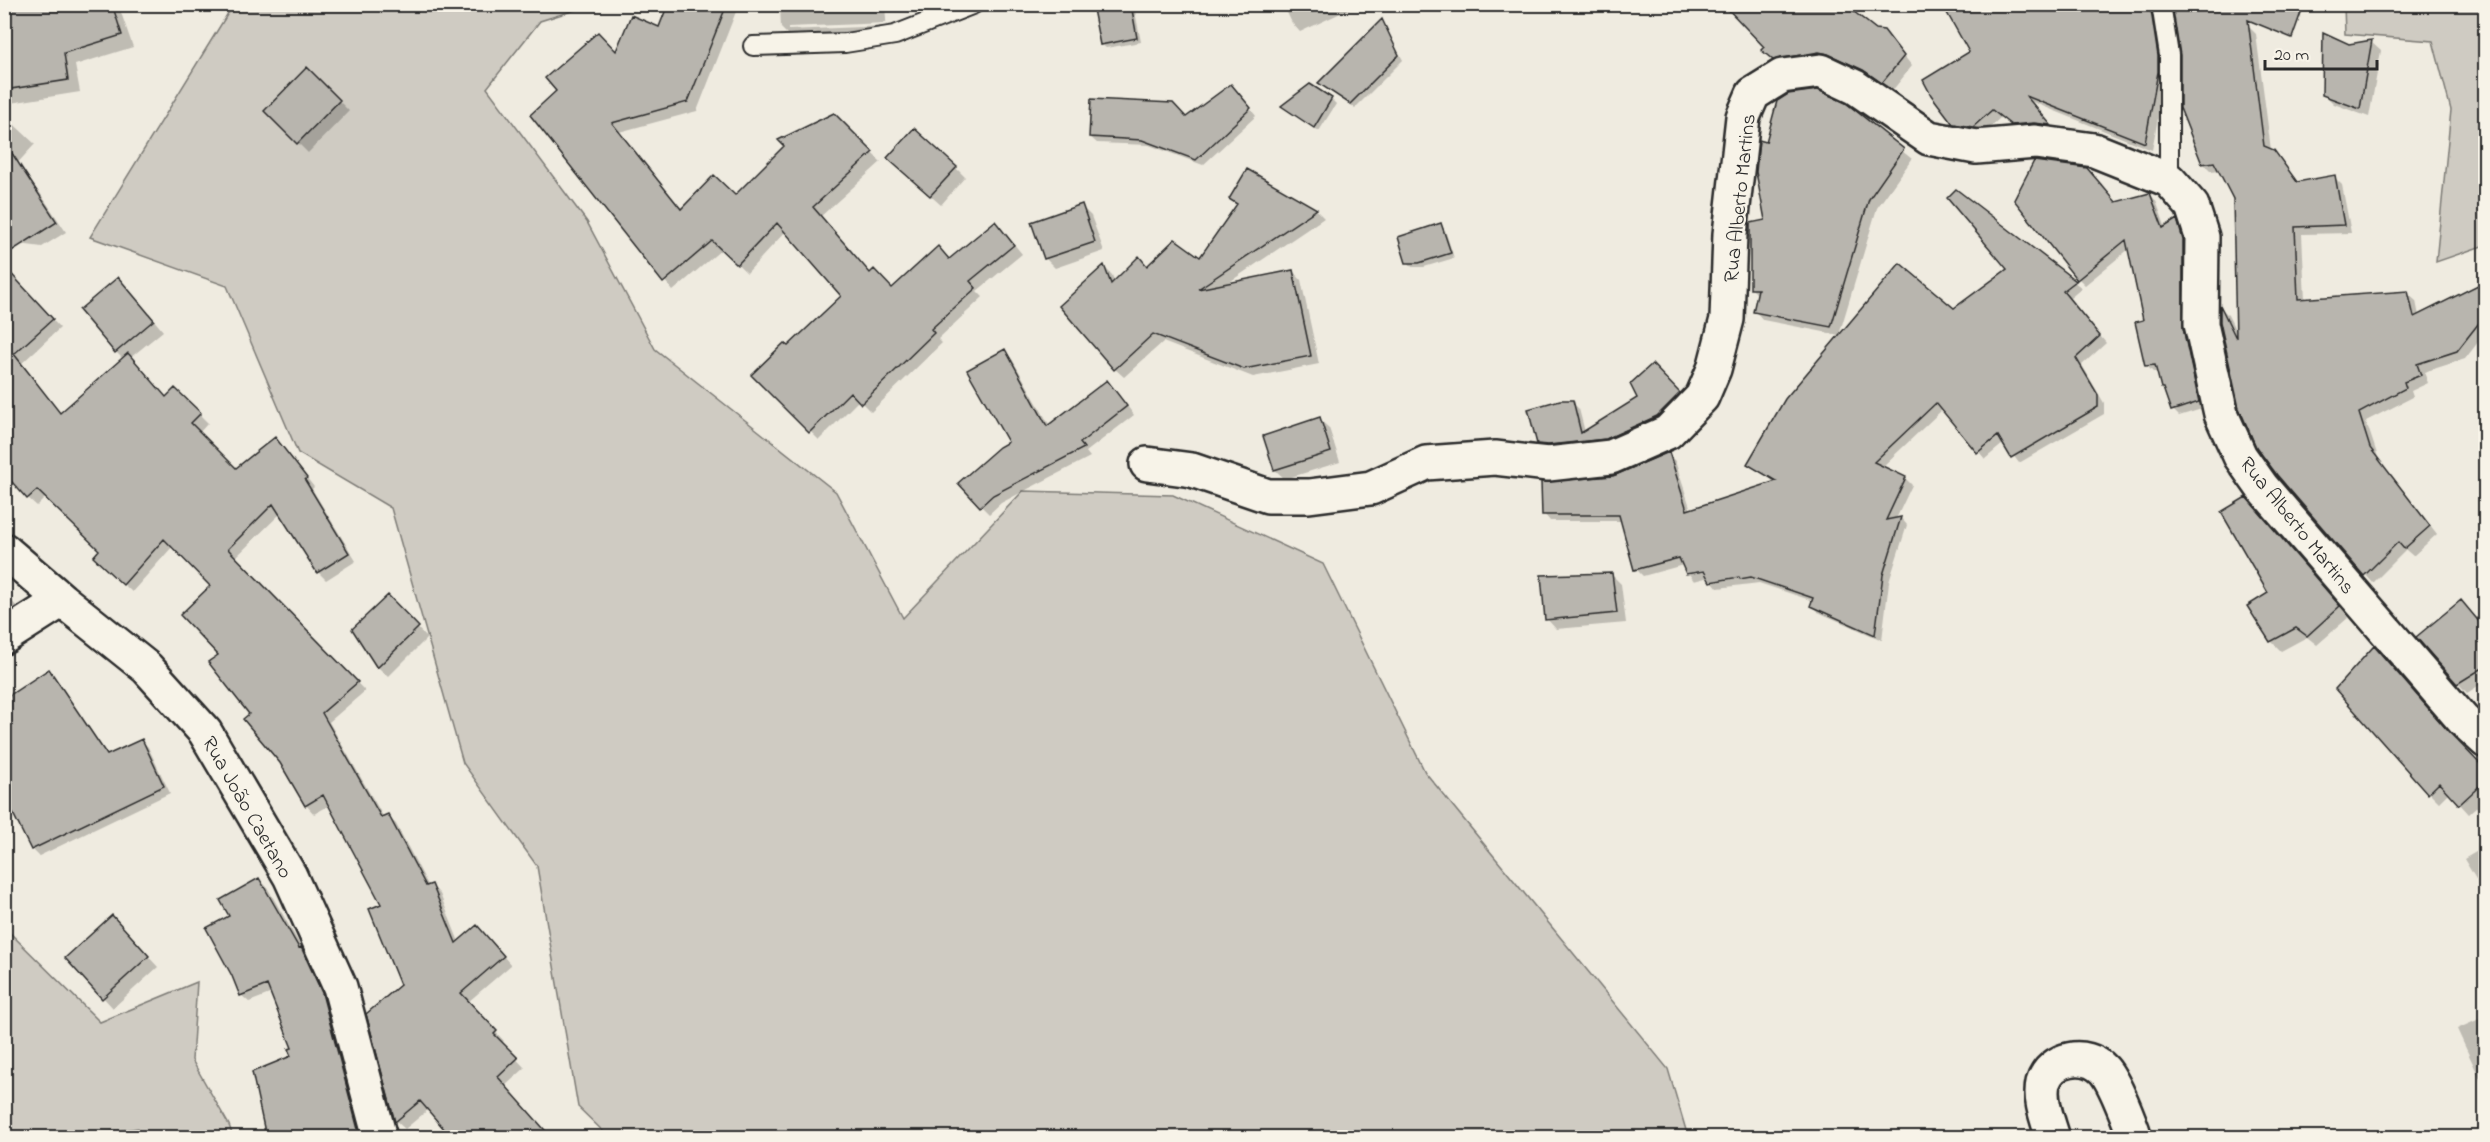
<svg xmlns="http://www.w3.org/2000/svg" width="2490" height="1142" font-family="'Indie Flower',sans-serif">
	<style>
		.green { fill: #cfcbc2; stroke: #7d7b76; stroke-width: 1.5 }
		.shadow { fill: #0003; fill-rule: evenodd }
		.building { fill: #b8b5ae; stroke: #2b2b2b; stroke-width: 1.5 }
		.lines { fill: none; stroke-linecap: round; stroke-linejoin: round }
		.service-casing { stroke: #2b2b2b; stroke-width: 22 }
		.minor-casing { stroke: #2b2b2b; stroke-width: 38 }
		.service { stroke: #f7f3e8; stroke-width: 18 }
		.minor { stroke: #f7f3e8; stroke-width: 33 }
		.labels { text-anchor: middle; stroke-width: 4.5; stroke-linejoin: round; paint-order: stroke }
		.street-label { font-size: 21px; fill: #2b2b2b; stroke: #f7f3e8 }
	</style>
	<rect width="100%" height="100%" fill="#efebe0"/>
	<filter id="ink" filterUnits="userSpaceOnUse"><feTurbulence type="fractalNoise" baseFrequency=".0167" numOctaves="2"/><feDisplacementMap in="SourceGraphic" scale="12" xChannelSelector="R" yChannelSelector="G"/><feConvolveMatrix kernelMatrix="1 2 1 2 8 2 1 2 1" color-interpolation-filters="sRGB"/></filter>
	<g filter="url(#ink)">
		<path class="green" d="M 233,5 L 591,5 L 540,21 L 487,88 L 587,222 L 655,349 L 836,492 L 903,618 L 1023,491 L 1173,495 L 1323,564 L 1425,772 L 1668,1069 L 1688,1137 L 609,1137 L 578,1107 L 537,866 L 463,763 L 391,508 L 298,453 L 227,286 L 90,237 Z
			M 2344,5 L 2485,5 L 2485,245 L 2436,262 L 2451,110 L 2433,41 L 2345,34 Z
			M 4,927 L 100,1022 L 197,982 L 192,1060 L 229,1125 L 233,1137 L 140,1137 L 138,1128 L 84,1135 L 82,1137 L 5,1137 Z"/>
		<path class="shadow" d="M 78,4 L 118,4 L 133,47 L 75,65 L 80,92 L 4,104 L 4,9 Z
			M 669,4 L 739,4 L 697,111 L 619,132 L 682,210 L 735,197 L 833,115 L 881,162 L 820,217 L 871,274 L 892,290 L 1004,232 L 1022,254 L 977,291 L 983,297 L 938,339 L 942,343 L 871,412 L 859,400 L 819,440 L 753,375 L 788,348 L 843,296 L 786,231 L 747,273 L 722,249 L 673,291 L 532,115 L 616,53 L 660,29 Z
			M 780,4 L 885,4 L 887,34 L 791,38 L 781,28 ZM 886,23 L 886,26 L 788,30 L 788,27 Z
			M 1114,4 L 1134,6 L 1141,42 L 1106,48 L 1101,44 Z
			M 1283,4 L 1360,4 L 1300,32 L 1292,23 Z
			M 2055,4 L 2163,4 L 2165,81 L 2152,150 L 2030,101 L 2056,132 L 2021,133 L 2001,117 L 1982,135 L 1963,131 L 1954,123 Z
			M 1382,22 L 1403,60 L 1355,108 L 1320,83 Z
			M 2248,26 L 2256,34 L 2271,150 L 2282,160 L 2298,183 L 2334,177 L 2342,185 L 2351,233 L 2302,234 L 2305,300 L 2407,293 L 2416,301 L 2419,316 L 2486,282 L 2486,332 L 2465,359 L 2424,372 L 2428,383 L 2411,391 L 2413,397 L 2366,421 L 2378,457 L 2437,534 L 2413,556 L 2406,550 L 2373,583 L 2278,474 L 2221,308 L 2228,315 L 2238,335 L 2235,198 L 2220,170 L 2211,171 L 2203,163 L 2182,53 Z
			M 1876,31 L 1884,31 L 1912,66 L 1892,91 L 1873,78 L 1838,62 L 1783,68 L 1772,58 Z
			M 2371,42 L 2381,51 L 2369,117 L 2334,104 L 2324,94 L 2349,46 Z
			M 307,69 L 349,111 L 308,153 L 266,111 Z
			M 1237,92 L 1256,116 L 1203,165 L 1149,145 L 1097,143 L 1090,137 L 1186,119 Z
			M 1331,99 L 1336,104 L 1319,131 L 1283,106 Z
			M 1845,105 L 1912,159 L 1877,208 L 1839,335 L 1763,320 L 1755,311 L 1758,295 L 1751,288 L 1767,222 Z
			M 4,115 L 35,144 L 13,168 L 4,161 Z
			M 899,168 L 956,168 L 965,177 L 941,205 Z
			M 1247,171 L 1316,210 L 1324,218 L 1225,285 L 1293,271 L 1301,280 L 1319,364 L 1253,377 L 1163,342 L 1124,377 L 1115,369 L 1104,267 L 1112,275 L 1115,282 L 1148,268 L 1200,259 L 1238,206 L 1231,199 Z
			M 30,182 L 40,193 L 66,232 L 42,247 L 4,242 Z
			M 1956,191 L 2082,288 L 2069,299 L 2106,343 L 2082,365 L 2104,403 L 2104,414 L 2019,463 L 2004,443 L 1985,459 L 1943,409 L 1882,467 L 1905,478 L 1912,485 L 1896,519 L 1901,518 L 1907,525 L 1889,582 L 1882,640 L 1818,612 L 1811,606 L 1813,601 L 1759,583 L 1718,588 L 1709,577 L 1694,581 L 1683,565 L 1643,576 L 1636,569 L 1622,521 L 1550,521 L 1544,514 L 1614,477 L 1668,454 L 1675,461 L 1691,510 L 1776,483 L 1749,463 L 2009,269 Z
			M 2150,194 L 2156,201 L 2166,228 L 2176,221 L 2183,228 L 2189,248 L 2205,408 L 2179,416 L 2173,410 L 2166,392 L 2162,387 L 2158,372 L 2153,372 L 2147,366 L 2144,321 L 2129,249 L 2085,285 L 2079,279 L 2117,204 Z
			M 1081,206 L 1091,216 L 1104,251 L 1055,268 L 1045,258 Z
			M 1441,225 L 1445,230 L 1454,258 L 1424,267 L 1412,267 L 1408,262 Z
			M 4,267 L 60,328 L 21,364 L 61,414 L 123,359 L 116,352 L 128,289 L 163,331 L 130,358 L 167,399 L 175,390 L 208,423 L 199,433 L 236,470 L 283,448 L 314,487 L 312,489 L 356,561 L 326,580 L 318,572 L 281,513 L 235,558 L 365,691 L 329,722 L 384,818 L 387,816 L 396,824 L 429,887 L 432,886 L 440,894 L 459,942 L 485,935 L 511,965 L 468,1002 L 504,1041 L 501,1043 L 525,1068 L 505,1086 L 550,1138 L 453,1138 L 429,1109 L 405,1129 L 396,1121 L 368,1014 L 402,986 L 384,905 L 330,805 L 314,814 L 306,805 L 251,714 L 220,655 L 212,586 L 173,546 L 132,592 L 103,565 L 101,550 L 46,497 L 37,506 L 28,498 Z
			M 1004,351 L 1012,359 L 1050,426 L 1115,390 L 1134,415 L 1086,452 L 1090,457 L 1001,503 L 989,514 L 981,506 L 1010,442 Z
			M 1652,366 L 1685,401 L 1664,423 L 1613,445 L 1545,450 L 1538,443 L 1572,402 L 1579,409 L 1585,432 L 1639,398 Z
			M 1319,419 L 1329,428 L 1340,462 L 1285,479 L 1275,470 Z
			M 2256,509 L 2349,617 L 2317,645 L 2307,637 L 2281,651 L 2271,641 L 2270,594 Z
			M 1611,574 L 1621,584 L 1626,623 L 1556,629 L 1547,619 Z
			M 4,593 L 23,613 L 4,625 Z
			M 388,597 L 427,638 L 388,677 L 378,667 L 354,629 Z
			M 2486,631 L 2486,681 L 2467,693 L 2458,683 Z
			M 48,671 L 108,756 L 141,740 L 148,747 L 170,793 L 39,856 L 32,849 Z
			M 2458,744 L 2486,772 L 2486,799 L 2469,814 L 2449,792 L 2439,802 L 2429,792 Z
			M 2486,846 L 2486,896 L 2464,859 Z
			M 259,879 L 267,887 L 303,950 L 309,956 L 329,1002 L 365,1138 L 267,1138 L 254,1073 L 292,1056 L 294,1049 L 272,993 L 249,1002 L 241,995 L 231,916 Z
			M 121,927 L 158,967 L 113,1008 L 67,958 Z
			M 2486,1016 L 2486,1092 L 2457,1029 Z"/>
		<path class="building" d="M 4,4 L 112,4 L 122,35 L 64,53 L 68,80 L 4,90 Z
			M 668,4 L 727,4 L 688,102 L 612,123 L 681,209 L 714,175 L 735,195 L 784,146 L 778,140 L 834,113 L 873,152 L 813,207 L 870,273 L 874,269 L 892,288 L 938,246 L 949,259 L 995,221 L 1014,245 L 970,281 L 976,288 L 931,329 L 934,333 L 861,404 L 850,392 L 809,433 L 751,375 L 784,343 L 788,346 L 841,296 L 777,223 L 737,265 L 712,241 L 663,283 L 530,115 L 556,91 L 545,78 L 598,32 L 616,51 L 631,15 L 659,27 Z
			M 1092,4 L 1131,4 L 1137,38 L 1100,45 Z
			M 1723,4 L 1844,4 L 1876,29 L 1884,30 L 1904,56 L 1882,83 L 1863,70 L 1828,54 L 1819,52 L 1773,60 L 1761,50 L 1764,47 Z
			M 1942,4 L 2150,4 L 2158,56 L 2158,72 L 2145,143 L 2026,96 L 2051,125 L 2034,123 L 2011,125 L 1992,110 L 1973,127 L 1953,124 L 1931,95 L 1923,80 L 1969,52 Z
			M 2172,4 L 2304,4 L 2292,38 L 2248,20 L 2264,146 L 2274,150 L 2297,182 L 2335,175 L 2344,225 L 2295,227 L 2298,299 L 2408,291 L 2414,317 L 2486,281 L 2486,314 L 2457,351 L 2417,364 L 2421,375 L 2404,382 L 2406,388 L 2359,413 L 2370,448 L 2430,526 L 2404,549 L 2398,542 L 2364,576 L 2277,475 L 2256,447 L 2239,408 L 2220,322 L 2220,305 L 2236,338 L 2233,199 L 2214,162 L 2202,164 L 2180,108 L 2180,55 Z
			M 1382,19 L 1399,55 L 1350,104 L 1318,83 Z
			M 2323,32 L 2349,44 L 2372,40 L 2360,109 L 2322,95 Z
			M 307,67 L 340,100 L 297,144 L 264,111 Z
			M 1231,84 L 1251,108 L 1196,160 L 1142,140 L 1089,137 L 1091,99 L 1173,103 L 1186,117 Z
			M 1310,84 L 1332,98 L 1314,128 L 1281,106 Z
			M 1818,90 L 1846,103 L 1904,149 L 1869,199 L 1831,327 L 1753,312 L 1758,289 L 1750,289 L 1750,223 L 1765,220 L 1756,172 L 1759,140 L 1766,142 L 1777,101 L 1788,94 Z
			M 914,128 L 957,167 L 930,196 L 887,158 Z
			M 4,141 L 57,222 L 4,256 Z
			M 2034,161 L 2087,168 L 2116,202 L 2150,193 L 2163,228 L 2177,219 L 2183,240 L 2183,328 L 2199,402 L 2171,411 L 2163,388 L 2161,388 L 2155,365 L 2145,366 L 2135,322 L 2143,320 L 2126,240 L 2077,280 L 2014,200 Z
			M 1247,169 L 1317,209 L 1198,289 L 1293,270 L 1311,356 L 1244,369 L 1153,334 L 1114,370 L 1059,306 L 1104,265 L 1111,284 L 1139,256 L 1147,266 L 1175,239 L 1200,257 L 1237,204 L 1229,199 Z
			M 1956,189 L 2076,281 L 2063,291 L 2100,336 L 2076,358 L 2098,395 L 2098,407 L 2011,458 L 1998,436 L 1977,453 L 1936,403 L 1874,462 L 1906,477 L 1886,520 L 1901,517 L 1883,575 L 1875,635 L 1810,606 L 1813,598 L 1751,577 L 1740,579 L 1739,577 L 1710,582 L 1704,571 L 1686,574 L 1679,558 L 1634,570 L 1619,515 L 1542,515 L 1541,482 L 1613,476 L 1669,452 L 1687,510 L 1776,481 L 1747,464 L 1785,399 L 1900,263 L 1954,308 L 2007,269 L 1947,198 Z
			M 1082,204 L 1095,242 L 1044,259 L 1031,222 Z
			M 1441,223 L 1451,253 L 1419,263 L 1406,263 L 1398,237 Z
			M 4,266 L 53,319 L 14,354 L 60,413 L 128,353 L 166,397 L 175,388 L 201,413 L 191,423 L 236,468 L 275,437 L 307,478 L 305,480 L 349,553 L 317,573 L 273,504 L 228,549 L 358,682 L 322,713 L 381,817 L 388,814 L 426,886 L 432,884 L 456,943 L 477,925 L 504,956 L 461,993 L 497,1031 L 494,1034 L 518,1058 L 498,1077 L 551,1137 L 451,1137 L 420,1101 L 395,1122 L 366,1014 L 400,985 L 369,909 L 381,904 L 323,795 L 305,806 L 280,763 L 243,719 L 249,714 L 208,662 L 218,655 L 180,615 L 210,586 L 164,539 L 123,585 L 93,557 L 99,550 L 37,490 L 27,499 L 4,473 Z
			M 118,277 L 154,320 L 115,353 L 79,310 Z
			M 1005,349 L 1047,426 L 1107,380 L 1127,406 L 1080,443 L 1084,448 L 993,495 L 980,507 L 958,483 L 999,447 L 1008,442 L 967,370 Z
			M 1652,364 L 1680,393 L 1657,416 L 1606,439 L 1548,445 L 1537,444 L 1528,409 L 1560,400 L 1573,400 L 1581,433 L 1637,398 L 1630,384 Z
			M 1320,417 L 1331,452 L 1274,470 L 1263,436 Z
			M 2246,497 L 2340,606 L 2307,636 L 2296,628 L 2270,642 L 2247,606 L 2268,593 L 2221,512 Z
			M 1612,573 L 1617,613 L 1545,620 L 1541,575 Z
			M 388,595 L 419,627 L 377,668 L 352,629 Z
			M 2461,600 L 2486,630 L 2486,666 L 2457,684 L 2416,637 Z
			M 2374,646 L 2449,732 L 2486,770 L 2486,780 L 2459,805 L 2439,783 L 2428,794 L 2335,689 Z
			M 49,669 L 107,755 L 142,739 L 164,786 L 31,850 L 4,795 L 4,699 Z
			M 259,878 L 299,948 L 301,947 L 322,993 L 360,1137 L 266,1137 L 252,1072 L 291,1056 L 288,1049 L 292,1048 L 267,985 L 240,996 L 232,976 L 206,928 L 229,916 L 220,900 Z
			M 112,915 L 149,956 L 102,999 L 65,958 Z"/>
		<g class="lines">
			<defs>
				<path id="service" d="M 2161,4 L 2169,55 L 2169,180
					M 753,46 L 845,43 L 895,35 L 974,4"/>
				<path id="minor" d="M 1147,464 L 1192,470 L 1268,496 L 1309,496 L 1371,488 L 1426,463 L 1495,458 L 1548,464 L 1611,457 L 1668,432 L 1702,397 L 1714,369 L 1727,319 L 1730,234 L 1743,117 L 1753,94 L 1782,76 L 1821,71 L 1855,87 L 1929,138 L 1976,147 L 2035,142 L 2094,150 L 2169,180 L 2192,206 L 2202,237 L 2201,324 L 2221,414 L 2240,456 L 2262,487 L 2463,720 L 2486,741
					M 4,550 L 62,600 L 147,668 L 205,732 L 290,876 L 340,987 L 380,1138
					M 4,637 L 62,600
					M 2053,1138 C 2048,1121 2039,1100 2043,1083 C 2051,1057 2086,1051 2104,1070 C 2114,1081 2130,1122 2135,1138"/>
			</defs>
			<use href="#service" class="service-casing"/>
			<use href="#minor" class="minor-casing"/>
			<use href="#service" class="service"/>
			<use href="#minor" class="minor"/>
		</g>
	</g>
	<g class="labels">
		<g class="street-label">
			<text transform="translate(1739 198) rotate(-84)" y="7">Rua Alberto Martins</text>
			<text transform="translate(2298 525) rotate(51)" y="7">Rua Alberto Martins</text>
			<text transform="translate(248 807) rotate(60)" y="7">Rua João Caetano</text>
		</g>
	</g>
	<rect width="2490" height="1142" fill="none" stroke="#f7f3e8" stroke-width="24"/>
	<rect x="12" y="12" width="2466" height="1118" fill="none" stroke="#2b2b2b" stroke-width="2" filter="url(#ink)"/>
	<path d="M2265 60v9h112v-9" fill="none" stroke="#2b2b2b" stroke-width="3"/>
	<text x="2274" y="60" font-size="18" fill="#2b2b2b" stroke="#f7f3e8" stroke-width="4.5" paint-order="stroke">20 m</text>
</svg>
